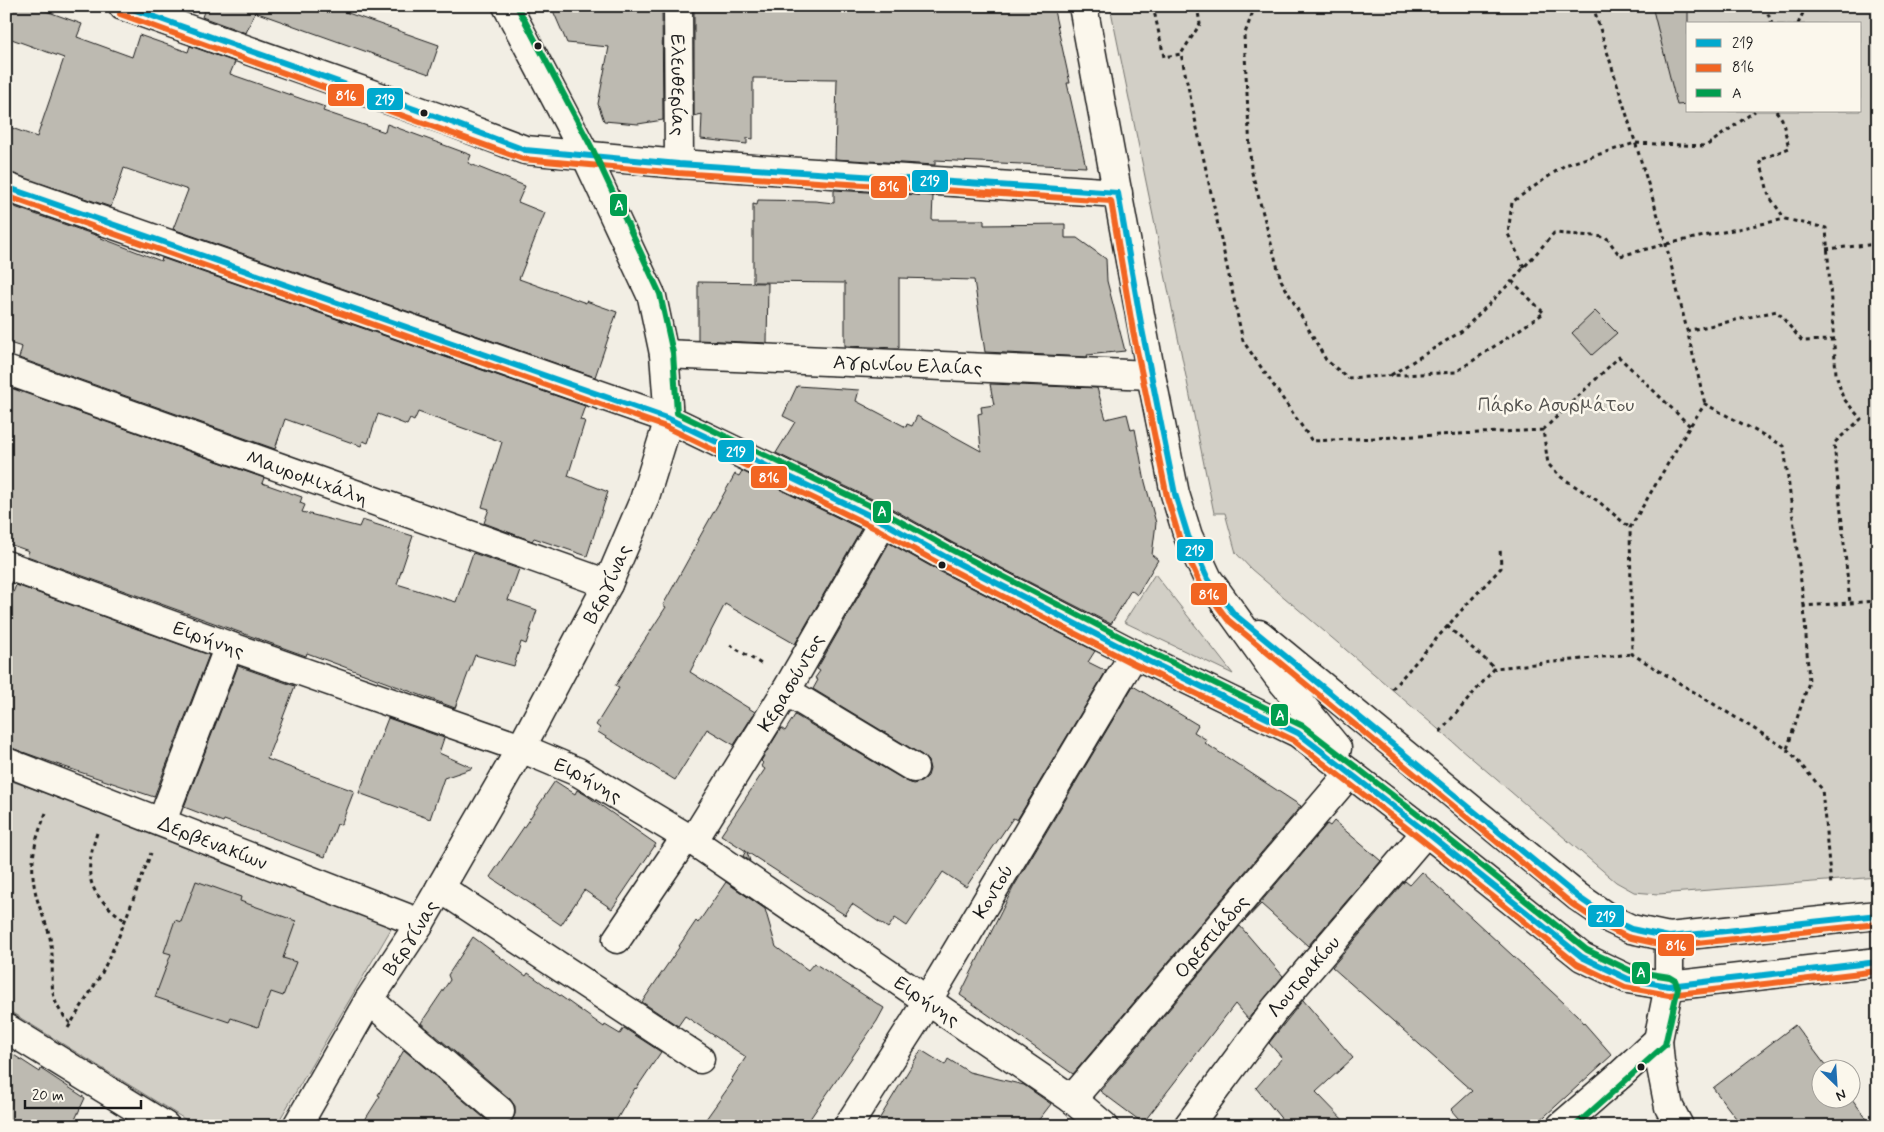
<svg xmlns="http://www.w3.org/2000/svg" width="1884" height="1132" font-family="Mynerve,sans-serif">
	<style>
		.green { fill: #d2cfc6; stroke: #777671; fill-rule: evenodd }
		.building { fill: #bdbab1; stroke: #1c1c1c }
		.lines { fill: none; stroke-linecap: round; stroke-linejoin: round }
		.minor-casing { stroke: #1c1c1c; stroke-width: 31 }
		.path { stroke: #1c1c1c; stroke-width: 3; stroke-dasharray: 4 4; stroke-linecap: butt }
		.minor { stroke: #fbf7ec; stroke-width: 28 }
		.bus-1-casing { stroke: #fbf7ec; stroke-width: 10 }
		.bus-2-casing { stroke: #fbf7ec; stroke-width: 10 }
		.bus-3-casing { stroke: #fbf7ec; stroke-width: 10 }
		.bus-1 { stroke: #00a9ce; stroke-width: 6 }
		.bus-2 { stroke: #f26522; stroke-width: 6 }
		.bus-3 { stroke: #009e4f; stroke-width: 6 }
		.bus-dot { fill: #1c1c1c; stroke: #fbf7ec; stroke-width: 2 }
		.labels { text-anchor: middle; stroke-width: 5; stroke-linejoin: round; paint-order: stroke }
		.street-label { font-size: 20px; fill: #1c1c1c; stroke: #fbf7ec }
		.park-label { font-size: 20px; fill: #53524f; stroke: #fbf7ec }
		.line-badge { stroke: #fbf7ec; stroke-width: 2 }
		.badge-label { font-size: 14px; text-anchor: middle; font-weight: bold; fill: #fff }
	</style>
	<rect width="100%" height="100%" fill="#f2eee4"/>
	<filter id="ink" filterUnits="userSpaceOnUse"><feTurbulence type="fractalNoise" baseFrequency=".02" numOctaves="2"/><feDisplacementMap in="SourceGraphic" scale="10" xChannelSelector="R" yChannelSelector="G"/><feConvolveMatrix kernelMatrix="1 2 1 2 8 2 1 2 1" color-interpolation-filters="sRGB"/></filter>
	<g filter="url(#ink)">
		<path class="green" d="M 1110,6 L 1878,6 L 1878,877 L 1658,894 L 1634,892 L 1616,882 C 1494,778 1373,672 1251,569 L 1236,553 L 1225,513 L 1214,513 ZM 1688,24 L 1860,24 L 1860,111 L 1688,111 Z
			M 1155,574 L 1233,674 L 1124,622 Z
			M 6,779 L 381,915 L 391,929 L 276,1126 L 196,1126 L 6,1009 Z"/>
		<path class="building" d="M 6,6 L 32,6 L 82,24 L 77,37 L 132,57 L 139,35 L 188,52 L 190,46 L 235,62 L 230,74 L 325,107 L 323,111 L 385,132 L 387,124 L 471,155 L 468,163 L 525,186 L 518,202 L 545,213 L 519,279 L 586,303 L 586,301 L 617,312 L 595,377 L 173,229 L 188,190 L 124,168 L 111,207 L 6,172 L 6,126 L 37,137 L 64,58 L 6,37 Z
			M 206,6 L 328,6 L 439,45 L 429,74 L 255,12 L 246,33 L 202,17 Z
			M 551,6 L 662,6 L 663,120 L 638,124 L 604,121 L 598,104 L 609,47 L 567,43 Z
			M 694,6 L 1053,6 L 1070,83 L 1067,83 L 1086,167 L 935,160 L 935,165 L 835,159 L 837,79 L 753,78 L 753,139 L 747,138 L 747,144 L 701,139 L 702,114 L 694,116 Z
			M 1652,6 L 1688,6 L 1688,104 L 1677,105 Z
			M 834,190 L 933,196 L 932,220 L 984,220 L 984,225 L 1065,224 L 1065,238 L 1077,238 L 1106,259 L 1107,281 L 1125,351 L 1087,355 L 1088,357 L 985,352 L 974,280 L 899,278 L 899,348 L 845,346 L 845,283 L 753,282 L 753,204 L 757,205 L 758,200 L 815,201 L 834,203 Z
			M 6,204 L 101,237 L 101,238 L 161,261 L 162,258 L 585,406 L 580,420 L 585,421 L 568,476 L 608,492 L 587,556 L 534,538 L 532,541 L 484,523 L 489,509 L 482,507 L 502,442 L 418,412 L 414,421 L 410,419 L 407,425 L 378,414 L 368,443 L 363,441 L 361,446 L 285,419 L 275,449 L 19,358 L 22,347 L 6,342 Z
			M 698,282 L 768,283 L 767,343 L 698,340 Z
			M 1595,311 L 1617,333 L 1592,355 L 1572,333 Z
			M 990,384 L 1097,388 L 1106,419 L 1127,414 L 1131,430 L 1135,429 L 1145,482 L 1156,523 L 1152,555 L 1158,560 L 1137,595 L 1131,590 L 1111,624 L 953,543 L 891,508 L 776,453 L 795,422 L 783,416 L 797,386 L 859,390 L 856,401 L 906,427 L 907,424 L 912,426 L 917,416 L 981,451 L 978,414 L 982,413 L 981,407 L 994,405 Z
			M 8,387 L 264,478 L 262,483 L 302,497 L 300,503 L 305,505 L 302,512 L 359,527 L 362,520 L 413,536 L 397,584 L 456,602 L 473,553 L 519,569 L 508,600 L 537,610 L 526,644 L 521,642 L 514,666 L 475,655 L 455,708 L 307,653 L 306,656 L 27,556 L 29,551 L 6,543 L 6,393 Z
			M 742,471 L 861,529 L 795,644 L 725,604 L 690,672 L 755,712 L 734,745 L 707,729 L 675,780 L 598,732 L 600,728 L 596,725 L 619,688 L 615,686 L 666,607 L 663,605 L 699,540 L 698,540 L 735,474 L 739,476 Z
			M 889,543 L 939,571 L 1095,651 L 1088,662 L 1106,671 L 1017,820 L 1013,818 L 966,887 L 943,872 L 907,926 L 895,918 L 888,928 L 852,904 L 845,915 L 747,852 L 750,861 L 743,856 L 746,851 L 721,835 L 765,769 L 761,766 L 763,763 L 761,761 L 781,728 L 785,731 L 795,715 L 906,781 L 913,784 L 921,782 L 928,776 L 930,769 L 928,761 L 922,755 L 813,689 L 818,680 L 815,678 L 820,671 L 817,669 Z
			M 16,585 L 209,655 L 154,797 L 59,765 L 6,746 L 6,611 Z
			M 238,666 L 295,686 L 267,759 L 354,791 L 341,825 L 337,824 L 325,857 L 224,820 L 223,822 L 184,807 Z
			M 1133,686 L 1198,725 L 1194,732 L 1207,740 L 1205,743 L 1301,806 L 1073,1074 L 960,995 L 1013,888 Z
			M 388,718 L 444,738 L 439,753 L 473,768 L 444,778 L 430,819 L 359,793 Z
			M 555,781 L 575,794 L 577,790 L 586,795 L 656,844 L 612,909 L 584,890 L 561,925 L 490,877 Z
			M 1334,821 L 1381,861 L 1308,946 L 1261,904 L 1243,923 L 1327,824 L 1330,826 Z
			M 1422,872 L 1577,1015 L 1612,1055 L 1534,1126 L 1465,1126 L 1451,1110 L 1472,1091 L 1332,967 L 1405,881 L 1410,885 Z
			M 196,881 L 241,897 L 240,901 L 296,921 L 283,958 L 296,962 L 283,996 L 271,992 L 258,1027 L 231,1018 L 229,1022 L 155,997 L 171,954 L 164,952 L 175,920 L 181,922 Z
			M 726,882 L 765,909 L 776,947 L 808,970 L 814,963 L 884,1008 L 877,1021 L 805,1126 L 701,1126 L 733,1081 L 731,1080 L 746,1057 L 685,1016 L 678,1026 L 642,1002 L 680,946 L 679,946 L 696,921 L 698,923 Z
			M 1240,926 L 1283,976 L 1248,1019 L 1235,1004 L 1143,1123 L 1100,1091 Z
			M 473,937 L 526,976 L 528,973 L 604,1027 L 605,1025 L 620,1034 L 624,1028 L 661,1052 L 636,1089 L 635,1088 L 613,1126 L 505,1126 L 512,1121 L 515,1114 L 515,1106 L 510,1099 L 421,1023 L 450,980 L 448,975 Z
			M 1303,1000 L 1353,1058 L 1316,1092 L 1349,1126 L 1294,1126 L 1287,1119 L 1284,1122 L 1256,1088 L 1282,1058 L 1269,1043 Z
			M 1795,1025 L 1829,1070 L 1822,1070 L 1822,1100 L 1852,1099 L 1872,1126 L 1742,1126 L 1713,1088 Z
			M 6,1050 L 40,1072 L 41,1069 L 85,1098 L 72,1126 L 6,1126 Z
			M 404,1050 L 490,1123 L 496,1126 L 361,1126 L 380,1096 L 378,1095 Z
			M 921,1050 L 945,1065 L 948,1059 L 969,1072 L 1024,1085 L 1051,1104 L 1034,1126 L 875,1126 Z"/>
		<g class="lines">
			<defs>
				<g id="minor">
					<path d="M 123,6 L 448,121 L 525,150 L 679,164 L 1118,193"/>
					<path id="s1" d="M 678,6 L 679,164"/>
					<path d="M 1083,6 L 1151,375 L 1175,494 L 1188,536 L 1208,579 L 1277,675 L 1337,748"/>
					<path d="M 6,187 L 669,419 L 883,522 L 946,557 L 1134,654 L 1298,733 L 1426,832 L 1582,957 L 1628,979 L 1669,986 L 1878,962"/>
					<path id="s2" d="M 664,354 L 1151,375"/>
					<path id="s3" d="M 6,370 L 608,584"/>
					<path id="s4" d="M 6,565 L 229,646 L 521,748 L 578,772 L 693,841 L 1072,1099 L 1104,1126"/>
					<path d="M 1259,634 L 1578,897 L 1610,919 L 1631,929 L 1669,937 L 1878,915"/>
					<path d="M 786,691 L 914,768"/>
					<path id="s5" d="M 6,762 L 420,923"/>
					<path d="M 162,821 L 229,646"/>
					<path id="s6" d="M 693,841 L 786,691 L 883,522"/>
					<path d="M 440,888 L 700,1059"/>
					<path d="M 1669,937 L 1669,986 L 1658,1040 L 1660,1062 L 1669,1107 L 1679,1126"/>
					<path d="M 617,939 L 686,837"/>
					<path d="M 369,1000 L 500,1111"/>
					<path d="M 6,1028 L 165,1126"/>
					<path id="s7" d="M 1072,1099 L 1350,773"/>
					<path id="s8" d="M 297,1126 L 369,1000 L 420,923 L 521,748 L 608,584 L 644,500 L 669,419 L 664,354 L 652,297 L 586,156 L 507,6"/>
					<path id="s9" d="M 848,1126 L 914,1023 L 1134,654"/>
					<path id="s10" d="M 1188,1126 L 1275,1009 L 1426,832"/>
					<path d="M 1561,1126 L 1619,1076 L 1658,1040"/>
				</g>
			</defs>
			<use href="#minor" class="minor-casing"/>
			<path class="path" d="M 1153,6 L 1164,57 L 1181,54
				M 1197,6 L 1200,24 L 1181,54 L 1243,341 L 1312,441 L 1543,430 L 1548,464 L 1561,477 L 1598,501 L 1630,528
				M 1255,6 L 1244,36 L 1251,169 L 1281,280 L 1326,360 L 1348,378 L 1456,372 L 1544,313 L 1512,281 L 1554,233 L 1606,237 L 1620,256 L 1666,244 L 1785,219
				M 1593,6 L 1663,232 L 1705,404
				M 1765,6 L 1772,24
				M 1798,24 L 1806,6
				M 1776,111 L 1782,119 L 1789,148 L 1760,160 L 1769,196 L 1785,219 L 1826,228 L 1836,374 L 1843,398 L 1861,419 L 1834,443 L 1850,603
				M 1826,249 L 1878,244
				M 1524,267 L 1508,234 L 1512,202 L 1565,165 L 1635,143 L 1706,146 L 1755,111
				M 1686,331 L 1777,311 L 1802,341 L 1833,340
				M 1391,375 L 1462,331 L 1512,281
				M 1543,430 L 1619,357 L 1690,426
				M 1804,606 L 1784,446 L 1705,404 L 1690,426 L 1630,528 L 1632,654 L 1787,749 L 1809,682 L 1804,606 L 1878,601
				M 1447,626 L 1495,668
				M 730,645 L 763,665
				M 1392,689 L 1468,603 L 1501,568 L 1500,547
				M 1440,732 L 1495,668 L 1632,654
				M 1787,749 L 1822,789 L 1831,886
				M 46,813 C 33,844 28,868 38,902 C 42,916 50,930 51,945 C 56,979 43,996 71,1024
				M 97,833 C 83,877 87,893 126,921
				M 68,1028 L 101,975 L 119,936 L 151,853"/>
			<use href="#minor" class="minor"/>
			<defs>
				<path id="bus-1" d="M 124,6 L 448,121 L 525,150 L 679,164 L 1118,193 L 1142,329 L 1175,494 L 1188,536 L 1208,579 L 1234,614 L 1578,897 L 1610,919 L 1631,929 L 1669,937 L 1878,915
					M 6,187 L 669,419 L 883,522 L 946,557 L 1134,654 L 1298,733 L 1426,832 L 1582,957 L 1628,979 L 1669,986 L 1878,962"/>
				<path id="bus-2" d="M 120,14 L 523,159 L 678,173 L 1111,201 L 1133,331 L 1167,497 L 1180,540 L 1200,583 L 1228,620 L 1572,904 L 1606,927 L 1627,937 L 1668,946 L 1878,924
					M 6,196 L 666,427 L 879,530 L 942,565 L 1130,662 L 1293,740 L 1421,839 L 1577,964 L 1625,987 L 1669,995 L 1878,971"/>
				<path id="bus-3" d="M 517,6 L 594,152 L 660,294 L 673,353 L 677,413 L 887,514 L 950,549 L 1138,646 L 1303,726 L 1431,825 L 1587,950 L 1631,971 L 1670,977 L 1675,980 L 1678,988 L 1665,1045 L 1575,1126"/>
			</defs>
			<use href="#bus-1" class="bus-1-casing"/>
			<use href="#bus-2" class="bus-2-casing"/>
			<use href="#bus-3" class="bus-3-casing"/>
			<use href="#bus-1" class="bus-1"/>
			<use href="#bus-2" class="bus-2"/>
			<use href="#bus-3" class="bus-3"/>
		</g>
	</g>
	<g class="bus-dot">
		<circle cx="538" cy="46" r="4.5"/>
		<circle cx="424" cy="113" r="4.5"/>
		<circle cx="942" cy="565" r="4.5"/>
		<circle cx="1641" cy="1067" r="4.5"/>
	</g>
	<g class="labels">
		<g class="street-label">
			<text dy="7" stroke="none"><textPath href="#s1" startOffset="79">Ελευθερίας</textPath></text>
			<text dy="7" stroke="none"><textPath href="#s2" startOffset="244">Αγρινίου Ελαίας</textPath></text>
			<text dy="7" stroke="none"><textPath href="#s3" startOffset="320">Μαυρομιχάλη</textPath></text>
			<text dy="7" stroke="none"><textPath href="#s8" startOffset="625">Βεργίνας</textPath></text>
			<text dy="7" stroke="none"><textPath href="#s4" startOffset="216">Ειρήνης</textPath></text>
			<text dy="7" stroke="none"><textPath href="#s6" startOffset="186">Κερασούντος</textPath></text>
			<text dy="7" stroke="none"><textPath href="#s4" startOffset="621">Ειρήνης</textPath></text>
			<text dy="7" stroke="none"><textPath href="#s5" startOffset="222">Δερβενακίων</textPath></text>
			<text dy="7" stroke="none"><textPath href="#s9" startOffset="276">Κοντού</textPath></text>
			<text dy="7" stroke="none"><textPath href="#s7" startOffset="214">Ορεστιάδος</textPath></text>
			<text dy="7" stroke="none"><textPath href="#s8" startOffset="220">Βεργίνας</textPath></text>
			<text dy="7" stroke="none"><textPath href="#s10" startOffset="189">Λουτρακίου</textPath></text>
			<text dy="7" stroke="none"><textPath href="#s4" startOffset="1026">Ειρήνης</textPath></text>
		</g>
		<g class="park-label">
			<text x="1556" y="411">Πάρκο Ασυρμάτου</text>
		</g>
	</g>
	<g class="line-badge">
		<rect x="327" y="83" width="38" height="24" rx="5" fill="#f26522"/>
		<rect x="366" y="87" width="38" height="24" rx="5" fill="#00a9ce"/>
		<rect x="911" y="169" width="38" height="24" rx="5" fill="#00a9ce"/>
		<rect x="870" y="175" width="38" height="24" rx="5" fill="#f26522"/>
		<rect x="609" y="193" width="19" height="24" rx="5" fill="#009e4f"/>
		<rect x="717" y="439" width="38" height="24" rx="5" fill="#00a9ce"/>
		<rect x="750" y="465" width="38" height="24" rx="5" fill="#f26522"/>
		<rect x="872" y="500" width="20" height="24" rx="5" fill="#009e4f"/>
		<rect x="1176" y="538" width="38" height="24" rx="5" fill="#00a9ce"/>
		<rect x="1190" y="582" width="38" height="24" rx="5" fill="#f26522"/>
		<rect x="1270" y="703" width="19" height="24" rx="5" fill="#009e4f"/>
		<rect x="1587" y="904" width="38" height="24" rx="5" fill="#00a9ce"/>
		<rect x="1657" y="933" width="38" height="24" rx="5" fill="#f26522"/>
		<rect x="1631" y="961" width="20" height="24" rx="5" fill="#009e4f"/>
	</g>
	<g class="badge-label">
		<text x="346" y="100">816</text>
		<text x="385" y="104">219</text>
		<text x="930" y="185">219</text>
		<text x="889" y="191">816</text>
		<text x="619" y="210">Α</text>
		<text x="736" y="456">219</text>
		<text x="769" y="482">816</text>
		<text x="882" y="516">Α</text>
		<text x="1195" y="555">219</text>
		<text x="1209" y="599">816</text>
		<text x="1280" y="720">Α</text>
		<text x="1606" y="921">219</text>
		<text x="1676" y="950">816</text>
		<text x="1641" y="977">Α</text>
	</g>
	<rect width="1884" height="1132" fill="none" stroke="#fbf7ec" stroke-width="25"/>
	<rect x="12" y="12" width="1859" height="1107" fill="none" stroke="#1c1c1c" stroke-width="2" filter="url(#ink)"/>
	<rect x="1686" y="22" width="175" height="90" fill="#fbf7ec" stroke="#a29f99"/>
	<rect x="1696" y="39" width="25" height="8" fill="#00a9ce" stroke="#a29f99"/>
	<text x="1732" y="48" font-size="15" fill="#1c1c1c">219</text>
	<rect x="1696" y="64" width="25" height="8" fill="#f26522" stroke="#a29f99"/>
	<text x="1732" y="72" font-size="15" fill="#1c1c1c">816</text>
	<rect x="1696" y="89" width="25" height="8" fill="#009e4f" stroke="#a29f99"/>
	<text x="1732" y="98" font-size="15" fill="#1c1c1c">Α</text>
	<g transform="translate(1836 1084) rotate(155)"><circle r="24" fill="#fbf7ec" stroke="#a29f99"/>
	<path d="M0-4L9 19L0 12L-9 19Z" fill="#1f6fb2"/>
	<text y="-8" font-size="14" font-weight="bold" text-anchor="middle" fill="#1c1c1c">N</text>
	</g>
	<path d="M25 1100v8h116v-8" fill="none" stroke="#1c1c1c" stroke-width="2.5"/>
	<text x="32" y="1100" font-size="15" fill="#1c1c1c" stroke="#fbf7ec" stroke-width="4" paint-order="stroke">20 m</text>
</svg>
